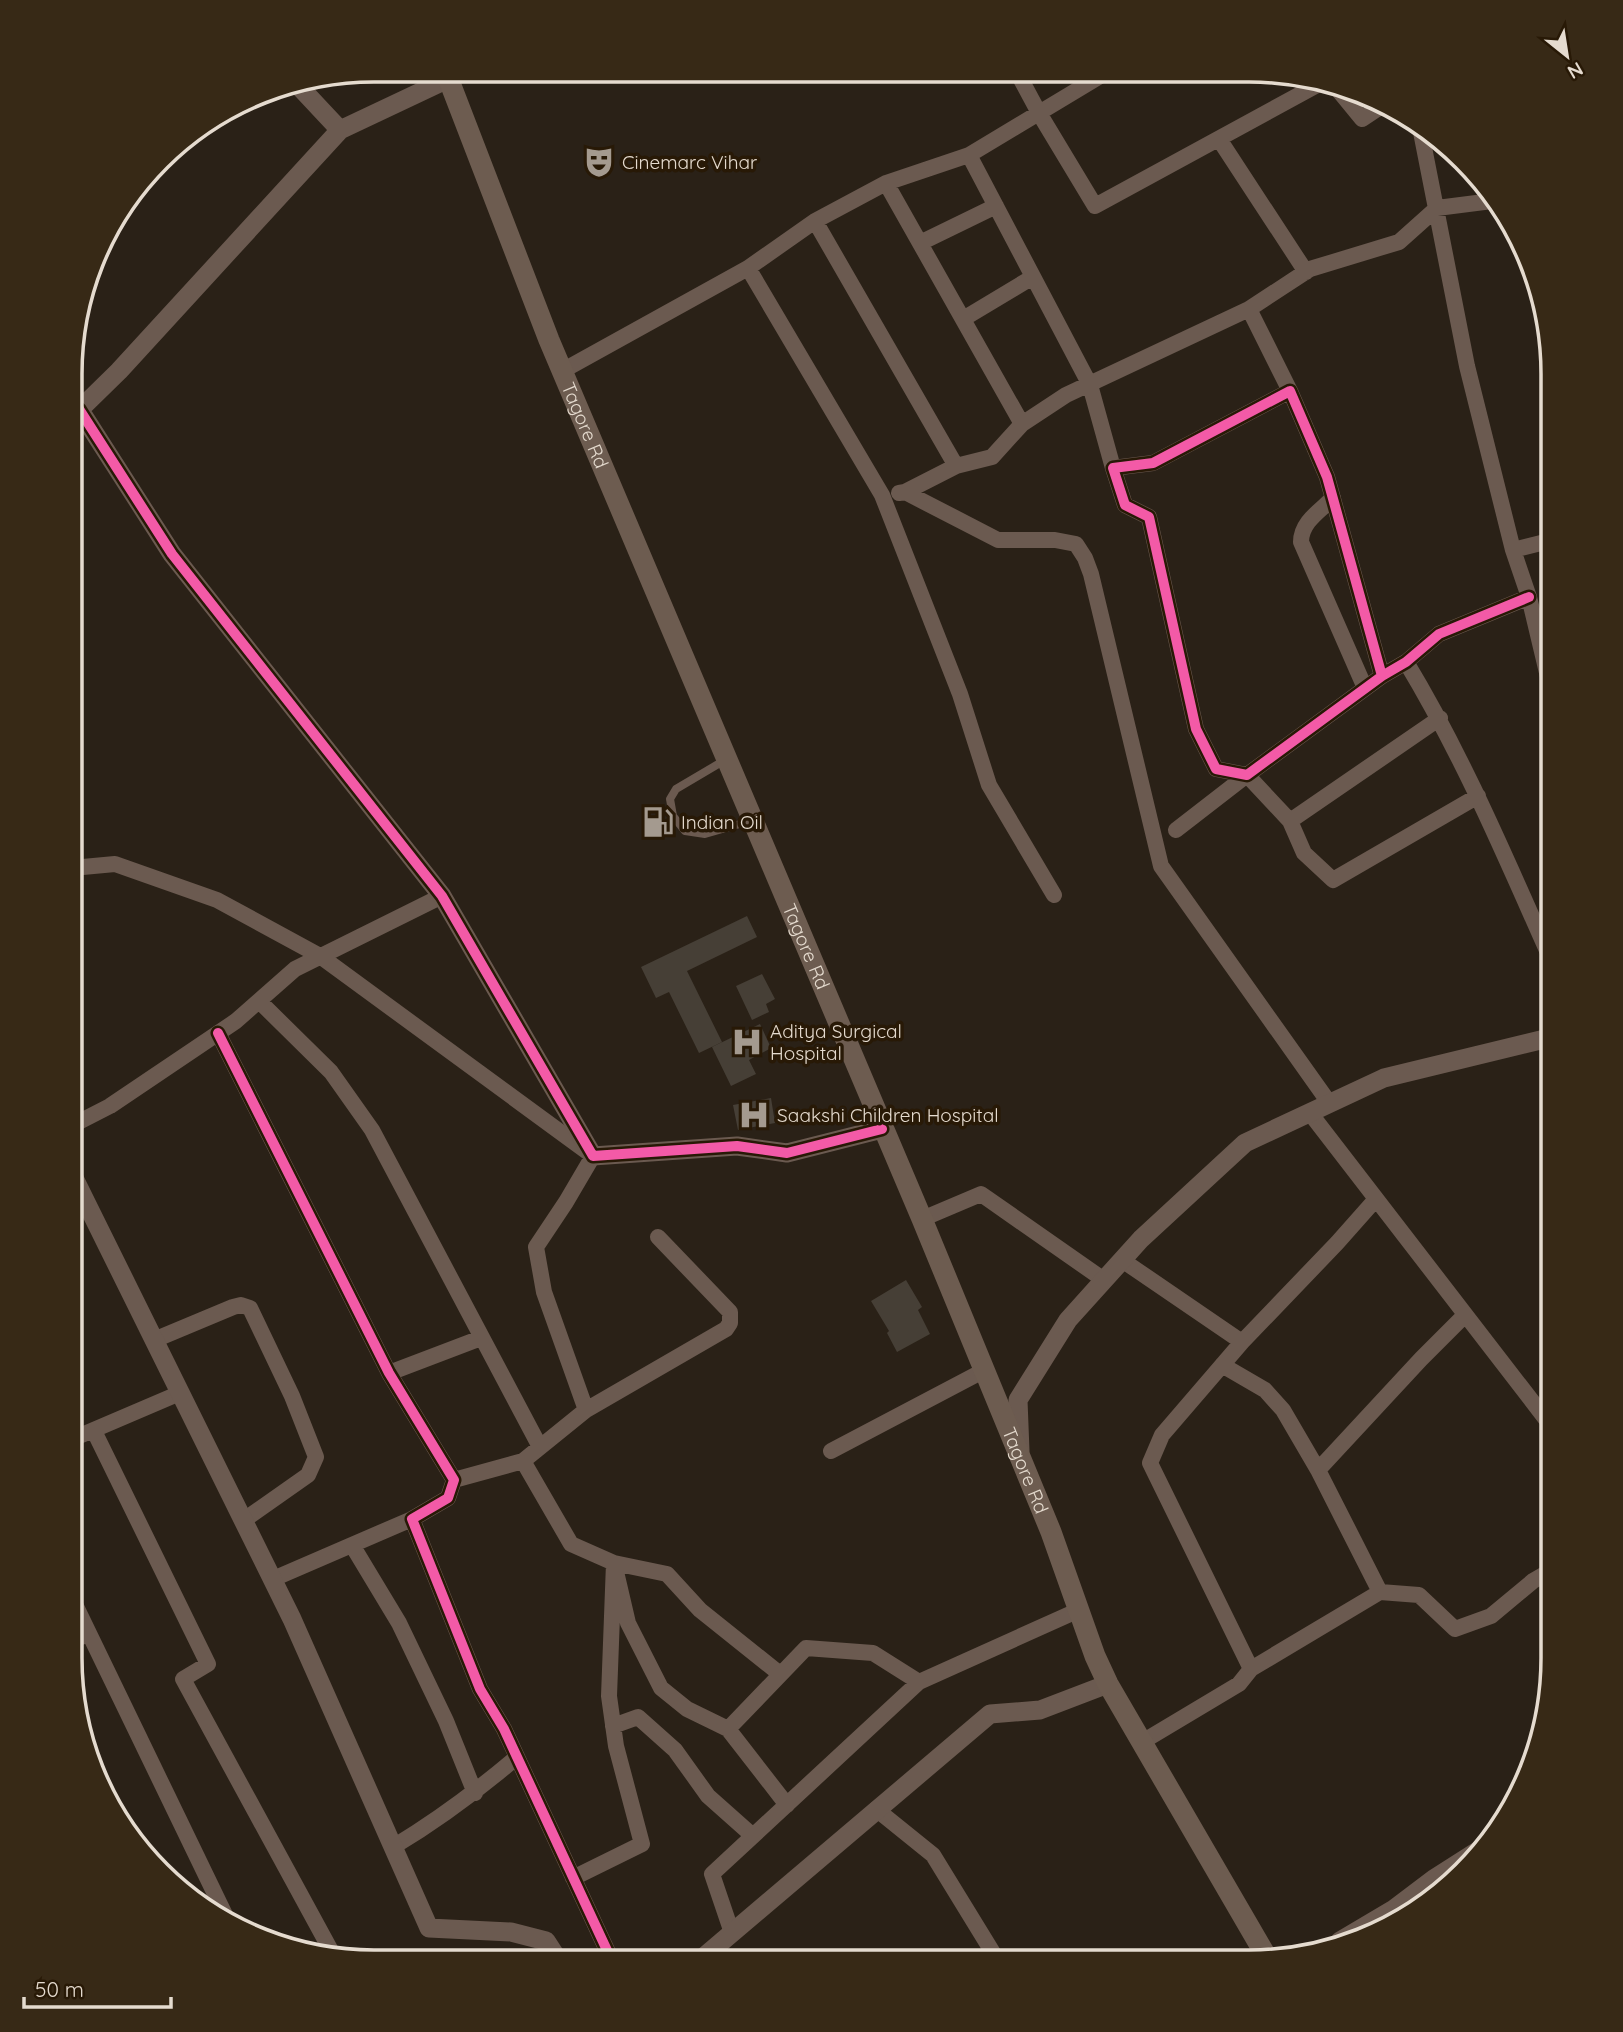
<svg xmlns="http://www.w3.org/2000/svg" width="1623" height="2032" font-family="Quicksand,sans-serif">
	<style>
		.building { fill: #463f36 }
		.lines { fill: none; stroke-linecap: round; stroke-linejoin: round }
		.service { stroke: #6b5a50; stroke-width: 8 }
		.minor { stroke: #6b5a50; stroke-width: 16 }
		.tertiary { stroke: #6b5a50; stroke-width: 19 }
		.secondary { stroke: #6d5c50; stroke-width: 21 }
		.cycleway-casing { stroke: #281906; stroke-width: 15 }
		.cycleway { stroke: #f35aa7; stroke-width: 10 }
		.labels { text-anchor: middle; stroke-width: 7; stroke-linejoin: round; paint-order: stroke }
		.poi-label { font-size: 19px; fill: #e5dbcf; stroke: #281906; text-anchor: start }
		.street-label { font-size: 19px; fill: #e5dbcf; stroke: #281906 }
		.rim { fill: none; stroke: #e5dbcf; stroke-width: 3.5 }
	</style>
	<rect width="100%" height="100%" fill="#2a2117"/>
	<path class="building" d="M 747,916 L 757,937 L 687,971 L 722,1042 L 699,1053 L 669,992 L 656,998 L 641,967 Z
		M 762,974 L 775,999 L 766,1004 L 769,1012 L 752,1020 L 736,986 Z
		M 760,1024 L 771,1048 L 749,1060 L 756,1074 L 731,1086 L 712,1047 Z
		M 771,1098 L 775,1123 L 738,1130 L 733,1105 Z
		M 906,1280 L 922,1307 L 918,1310 L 930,1334 L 897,1352 L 887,1333 L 889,1331 L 871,1301 Z"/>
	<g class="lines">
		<path class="service" d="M 725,760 L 676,789 L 670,799 L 673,816 L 685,831 L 705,834 L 750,821"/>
		<path class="minor" d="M 1017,72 L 1039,113 L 1095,206 L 1319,84
			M 1339,91 L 1362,119 L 1380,107
			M 1419,122 L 1467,366 L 1513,550 L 1529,597 L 1553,698
			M 1219,139 L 1306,272
			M 969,155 L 1090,385 L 1113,468
			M 886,183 L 1022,424
			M 815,221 L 956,466
			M 920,243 L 996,206
			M 748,268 L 882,495 L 960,694 L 989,785 L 1054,895
			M 1249,309 L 1290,391
			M 963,319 L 1033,277
			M 562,371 L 748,268 L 815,221 L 886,183 L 969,155 L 1107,72
			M 905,492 L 998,540 L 1055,540 L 1076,544 L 1085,558 L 1091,574 L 1161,866 L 1330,1104
			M 899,493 L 905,492 L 956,466 L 992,457 L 1022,424 L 1066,395 L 1249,309 L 1310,269 L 1399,242 L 1437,208 L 1492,201
			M 1333,498 C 1320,511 1301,522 1301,542 L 1365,688
			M 1513,550 L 1553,540
			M 1406,662 C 1464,758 1507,861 1553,964
			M 1382,676 L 1327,477 L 1290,391 L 1153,463 L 1113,468 L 1125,505 L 1149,517 L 1196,729 L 1216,769 L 1247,775 L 1382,676 L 1406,662 L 1439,634 L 1529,597
			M 1290,821 L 1440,718
			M 1176,830 L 1247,775 L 1290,821 L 1304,853 L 1333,880 L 1478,796
			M 72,868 L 115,864 L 217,900 L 320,956 L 593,1156 L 566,1202 L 536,1247 L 544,1292 L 586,1410 L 523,1461
			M 259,1001 L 331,1072 L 372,1130 L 540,1447
			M 218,1033 L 389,1373 L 454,1480 L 448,1498 L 412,1519 L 480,1689 L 504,1729 L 612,1961
			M 1310,1113 L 1552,1427
			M 71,1126 L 110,1106 L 236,1021 L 295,969 L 442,896
			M 1376,1199 L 1337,1243 L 1242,1342 L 1162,1435 L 1150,1463 L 1251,1669 L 1380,1592
			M 922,1219 L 981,1194 L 1104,1280
			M 1122,1260 L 1242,1342
			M 1465,1315 L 1421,1359 L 1318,1470 L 1380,1592 L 1419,1595 L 1455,1629 L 1491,1616 L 1533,1581 L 1552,1570
			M 154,1340 L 233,1307 L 241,1305 L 250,1308 L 292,1396 L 316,1457 L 308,1475 L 244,1520
			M 1222,1365 L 1265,1390 L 1283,1410 L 1318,1470
			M 389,1373 L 481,1338
			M 586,1410 L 726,1329 L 730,1323 L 730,1312 L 658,1237
			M 94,1431 L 208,1664 L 183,1679 L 335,1958
			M 70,1440 L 180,1393
			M 831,1451 L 983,1371
			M 454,1480 L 523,1461 L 571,1544 L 614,1563 L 628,1623 L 661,1688 L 687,1709 L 728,1729
			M 352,1545 L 399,1623 L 446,1721 L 475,1793
			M 273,1579 L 412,1519
			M 70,1594 L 229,1923
			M 70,1641 L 89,1634
			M 613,1726 L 638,1717 L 675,1750 L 708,1796 L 753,1836
			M 1142,1742 L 1239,1684 L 1251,1669
			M 787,1805 L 728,1729 L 806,1648 L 873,1653 L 919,1682
			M 876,1809 L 933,1855 L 998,1961
			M 393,1847 C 438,1820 477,1791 517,1757
			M 573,1878 L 642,1844 L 616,1746 L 609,1696 L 614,1563 L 667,1574 L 700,1610 L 780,1674
			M 732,1933 L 712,1874 L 919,1682 L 1079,1610
			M 1339,1940 L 1393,1908 L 1434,1877 L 1481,1847"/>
		<path class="tertiary" d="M 296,83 L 340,130
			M 79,409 L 172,554 L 442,896 L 593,1156 L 737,1146 L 787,1153 L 882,1129
			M 72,417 L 119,371 L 340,130 L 448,79
			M 71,1172 L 292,1619 L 429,1928 L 511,1932 L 546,1941 L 559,1961
			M 1020,1451 L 1018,1400 L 1068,1320 L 1141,1239 L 1245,1143 L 1384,1078 L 1553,1037
			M 699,1961 L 990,1714 L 1040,1710 L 1108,1684"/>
		<path class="secondary" id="s1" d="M 445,70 L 549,340 L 922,1219 L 1051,1532 L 1095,1656 L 1108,1684 L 1269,1961"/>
		<defs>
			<path id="cycleway" d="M 79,409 L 172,554 L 442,896 L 593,1156 L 737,1146 L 787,1153 L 882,1129
				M 1382,676 L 1327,477 L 1290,391 L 1153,463 L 1113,468 L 1125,505 L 1149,517 L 1196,729 L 1216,769 L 1247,775 L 1382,676 L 1406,662 L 1439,634 L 1529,597
				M 218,1033 L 389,1373 L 454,1480 L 448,1498 L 412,1519 L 480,1689 L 504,1729 L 612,1961"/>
		</defs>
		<use href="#cycleway" class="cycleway-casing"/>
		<use href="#cycleway" class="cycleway"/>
	</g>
	<defs>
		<symbol id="theatre-bare" viewBox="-9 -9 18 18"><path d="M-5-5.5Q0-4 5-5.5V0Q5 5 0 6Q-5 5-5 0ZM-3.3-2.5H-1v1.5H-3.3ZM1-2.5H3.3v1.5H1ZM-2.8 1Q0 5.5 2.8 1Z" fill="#a49a8f" stroke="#281906" stroke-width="2.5" paint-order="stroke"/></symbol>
		<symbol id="fuel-bare" viewBox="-9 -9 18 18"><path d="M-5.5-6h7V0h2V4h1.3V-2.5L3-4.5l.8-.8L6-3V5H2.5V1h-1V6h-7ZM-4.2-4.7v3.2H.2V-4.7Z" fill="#a49a8f" stroke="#281906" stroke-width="2.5" paint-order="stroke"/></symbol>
		<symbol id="hospital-bare" viewBox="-9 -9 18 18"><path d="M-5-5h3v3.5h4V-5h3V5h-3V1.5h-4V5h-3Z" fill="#a49a8f" stroke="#281906" stroke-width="2.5" paint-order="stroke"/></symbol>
	</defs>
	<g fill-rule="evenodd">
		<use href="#theatre-bare" x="577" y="140" width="44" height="44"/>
		<use href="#fuel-bare" x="636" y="800" width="44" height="44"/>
		<use href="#hospital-bare" x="725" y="1020" width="44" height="44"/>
		<use href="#hospital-bare" x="732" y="1093" width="44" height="44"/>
	</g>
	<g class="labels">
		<g class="poi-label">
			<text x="622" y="169">Cinemarc Vihar</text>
			<text x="681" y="829">Indian Oil</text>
			<text x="770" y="1038">Aditya Surgical<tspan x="770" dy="22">Hospital</tspan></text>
			<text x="777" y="1122">Saakshi Children Hospital</text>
		</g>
		<g class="street-label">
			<text dy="7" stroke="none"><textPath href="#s1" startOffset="382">Tagore Rd</textPath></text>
			<text dy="7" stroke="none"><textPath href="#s1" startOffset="948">Tagore Rd</textPath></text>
			<text dy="7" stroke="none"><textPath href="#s1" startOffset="1516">Tagore Rd</textPath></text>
		</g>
	</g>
	<path d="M0 0H1623V2032H0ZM374 82H1249A292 292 0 0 1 1541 374V1658A292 292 0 0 1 1249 1950H374A292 292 0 0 1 82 1658V374A292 292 0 0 1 374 82Z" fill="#372916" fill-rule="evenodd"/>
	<path class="rim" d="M374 82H1249A292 292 0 0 1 1541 374V1658A292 292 0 0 1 1249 1950H374A292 292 0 0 1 82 1658V374A292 292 0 0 1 374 82Z"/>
	<g transform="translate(1567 56) rotate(150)" stroke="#281906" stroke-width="5" paint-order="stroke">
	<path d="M0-5L12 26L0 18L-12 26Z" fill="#e5dbcf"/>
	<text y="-10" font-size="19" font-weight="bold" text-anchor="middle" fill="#e5dbcf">N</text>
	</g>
	<path d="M24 1997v10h147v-10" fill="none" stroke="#e5dbcf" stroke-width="3.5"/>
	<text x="35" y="1997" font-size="21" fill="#e5dbcf" stroke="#281906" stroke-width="5" paint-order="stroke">50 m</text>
</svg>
